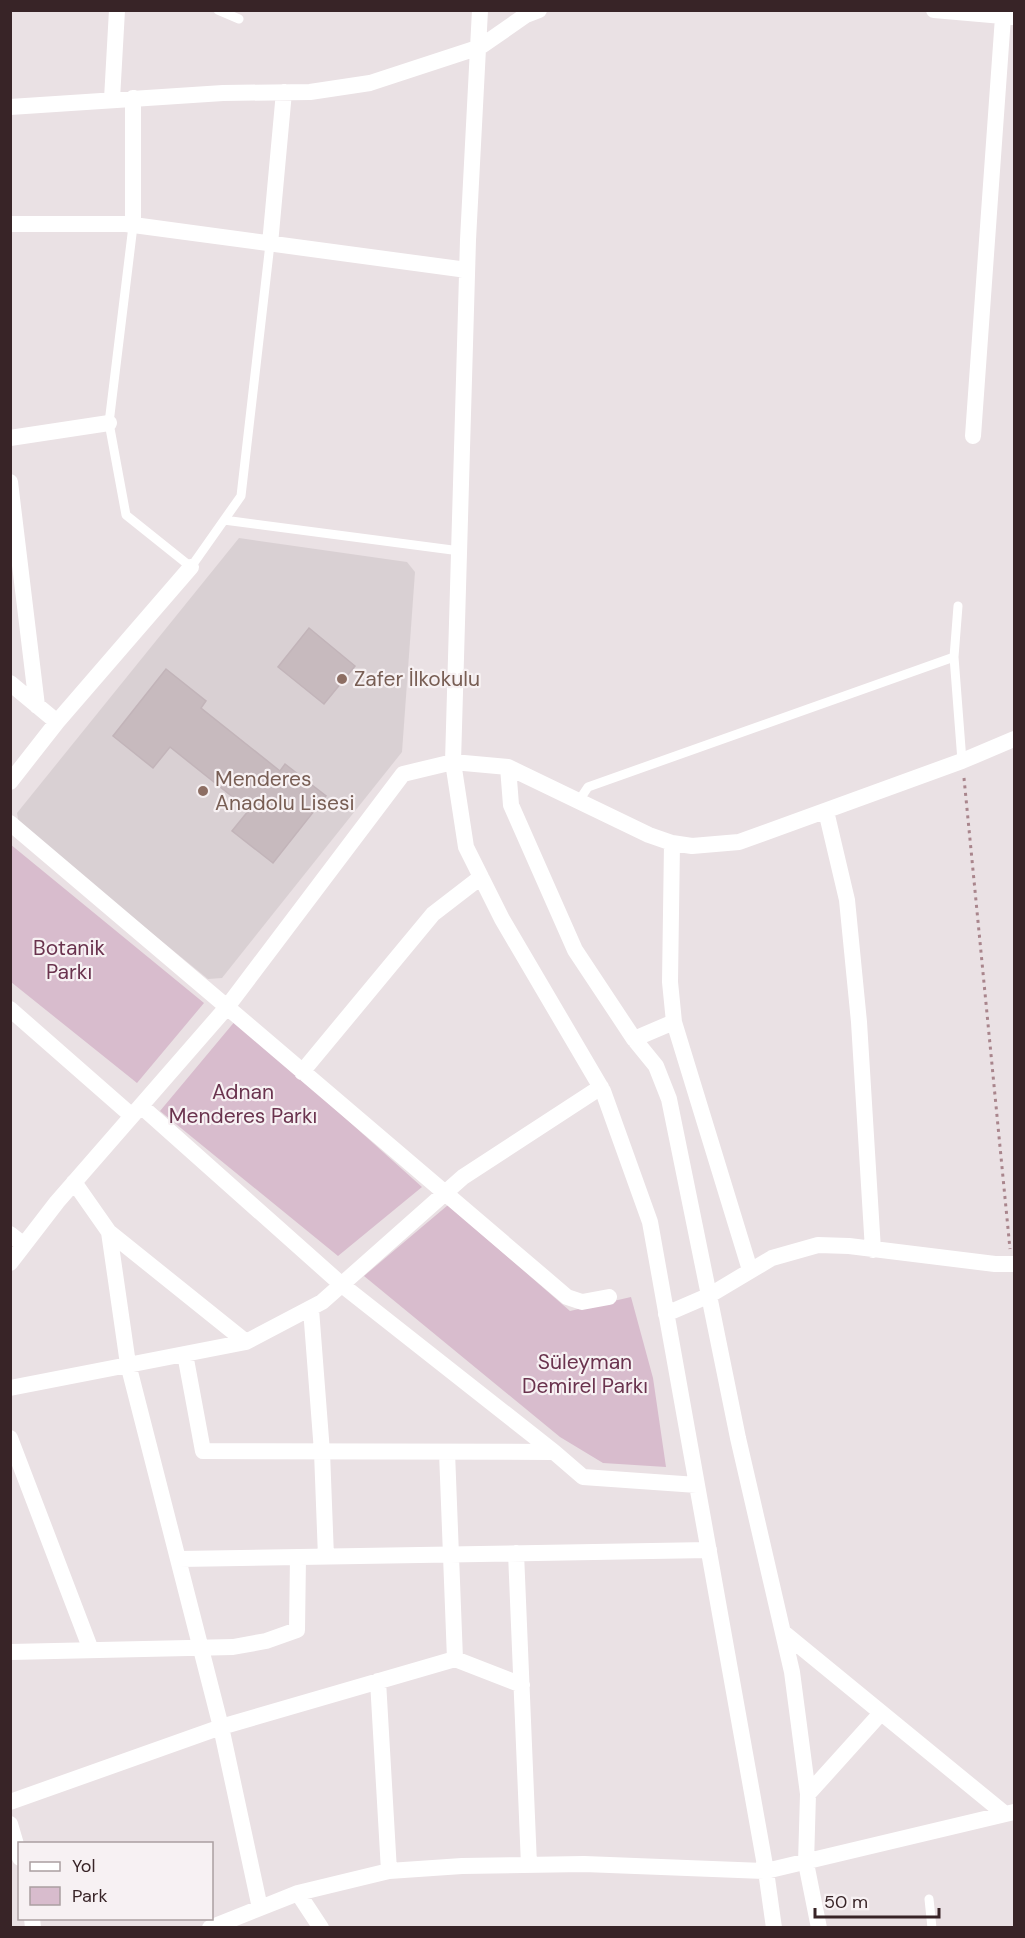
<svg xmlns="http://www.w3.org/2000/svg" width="1025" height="1938" font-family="'DM Sans',sans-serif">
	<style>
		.built { fill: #d9d0d3 }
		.green { fill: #d8bccd }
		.building { fill: #c7babe; stroke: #c2b4b9; stroke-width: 1.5 }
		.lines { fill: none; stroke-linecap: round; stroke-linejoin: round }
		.path { stroke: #a9858c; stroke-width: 3; stroke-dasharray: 3 4.5; stroke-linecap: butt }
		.service { stroke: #fff; stroke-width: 9 }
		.minor { stroke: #fff; stroke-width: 16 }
		.education-dot { fill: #8d6e63; stroke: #f7f1f3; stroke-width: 2 }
		.labels { text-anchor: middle; stroke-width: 4.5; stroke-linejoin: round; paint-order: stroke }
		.education-label { font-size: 21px; fill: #785e54; stroke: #f7f1f3; text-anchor: start }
		.park-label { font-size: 21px; fill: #6a334e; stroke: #f7f1f3 }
	</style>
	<rect width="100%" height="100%" fill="#eae1e4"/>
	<path class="built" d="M 239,538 L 407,562 L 415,572 L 402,752 L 222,978 L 208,979 L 19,825 L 17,813 Z"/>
	<path class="green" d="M 10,844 L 204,1003 L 137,1083 L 11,982 Z
		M 236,1020 L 422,1187 L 338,1256 L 160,1111 Z
		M 448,1205 L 570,1311 L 631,1297 L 653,1378 L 666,1467 L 603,1463 L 560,1437 L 364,1276 Z"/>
	<path class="building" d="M 309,628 L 355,666 L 324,704 L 278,667 Z
		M 166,669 L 206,701 L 201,708 L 280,771 L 285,764 L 326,796 L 273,863 L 232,831 L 249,810 L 170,747 L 153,768 L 113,736 Z"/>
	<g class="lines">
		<path class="path" d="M 964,778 L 1010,1249"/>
		<path class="service" d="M 218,10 L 239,19
			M 133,226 L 109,423 L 126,515 L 191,567 L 241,496 L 270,244
			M 224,520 L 460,551
			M 958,606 L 954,657 L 962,761
			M 578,802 L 588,787 L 954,657
			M 929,1899 L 932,1928"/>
		<path class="minor" d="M 480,10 L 468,240 L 453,762 L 466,847 L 502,919 L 603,1091 L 650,1222 L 766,1871 L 774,1928
			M 934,10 L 1014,17
			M 112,99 L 117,10
			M 10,107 L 223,93 L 310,92 L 370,83 L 480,47 L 526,15 L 539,10
			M 10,224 L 126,224 L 467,270
			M 133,226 L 133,98
			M 270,244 L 284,92
			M 973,436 L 1003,17
			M 10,438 L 109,423
			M 10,482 L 37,706
			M 10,683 L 57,722 L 191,567
			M 508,767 L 511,805 L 575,950 L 634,1039 L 656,1066 L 669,1099 L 738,1438 L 792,1672 L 808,1794 L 806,1863 L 819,1928
			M 10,782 L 57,722
			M 826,811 L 847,900 L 859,1022 L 873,1250
			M 10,823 L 227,1007 L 403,774 L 453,762 L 508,767 L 649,835 L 672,843 L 692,846 L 739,842 L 962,761 L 1014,739
			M 672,843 L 670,982 L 674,1022 L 750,1270
			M 10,1009 L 132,1116
			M 634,1039 L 674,1022
			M 302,1072 L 433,914 L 481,877
			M 141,1106 L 342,1285 L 554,1452
			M 74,1182 L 109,1232 L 128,1364 L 221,1727 L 260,1908
			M 109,1232 L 246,1342
			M 10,1234 L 24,1245
			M 10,1263 L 57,1202 L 227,1007 L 567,1297 L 582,1302 L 609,1297
			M 311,1309 L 322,1452 L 326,1557
			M 666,1314 L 710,1295 L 772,1258 L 818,1245 L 849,1246 L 995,1264 L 1014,1264
			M 185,1354 L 203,1451 L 554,1452 L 583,1477 L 697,1485
			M 10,1388 L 246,1342 L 322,1302 L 463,1177 L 601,1087
			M 10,1438 L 91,1650
			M 447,1452 L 455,1659
			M 516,1553 L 529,1865
			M 179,1559 L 709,1550
			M 784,1633 L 1005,1814
			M 10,1652 L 233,1647 L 266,1641 L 297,1630 L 298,1557
			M 378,1681 L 389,1871
			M 808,1794 L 881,1713
			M 10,1802 L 221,1727 L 455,1659 L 522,1685
			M 10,1824 L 20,1858
			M 298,1893 L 321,1928
			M 32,1918 L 33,1928
			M 210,1928 L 298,1893 L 389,1871 L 462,1866 L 584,1864 L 766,1871 L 1014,1812"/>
	</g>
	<g class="education-dot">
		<circle cx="342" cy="679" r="6"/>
		<circle cx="203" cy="791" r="6"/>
	</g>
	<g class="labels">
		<g class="education-label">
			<text x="354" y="686">Zafer İlkokulu</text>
			<text x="215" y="786">Menderes<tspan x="215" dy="24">Anadolu Lisesi</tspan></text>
		</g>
		<g class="park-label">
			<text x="69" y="955">Botanik<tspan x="69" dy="24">Parkı</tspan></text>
			<text x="243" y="1099">Adnan<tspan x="243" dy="24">Menderes Parkı</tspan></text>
			<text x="585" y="1369">Süleyman<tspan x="585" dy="24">Demirel Parkı</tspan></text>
		</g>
	</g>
	<rect width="1025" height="1938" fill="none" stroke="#382427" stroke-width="24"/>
	<rect x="18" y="1842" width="195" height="78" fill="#f7f1f3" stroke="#ab9fa1" stroke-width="1.5"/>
	<rect x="30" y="1862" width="30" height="9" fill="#ffffff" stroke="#ab9fa1" stroke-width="1.5"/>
	<text x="72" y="1872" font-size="18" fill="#382427">Yol</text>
	<rect x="30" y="1887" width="30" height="18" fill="#d8bccd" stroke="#ab9fa1" stroke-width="1.5"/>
	<text x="72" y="1902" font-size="18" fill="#382427">Park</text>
	<path d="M815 1908v9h124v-9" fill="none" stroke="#382427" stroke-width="3"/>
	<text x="824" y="1908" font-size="18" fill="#382427" stroke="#f7f1f3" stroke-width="4.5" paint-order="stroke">50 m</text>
</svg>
